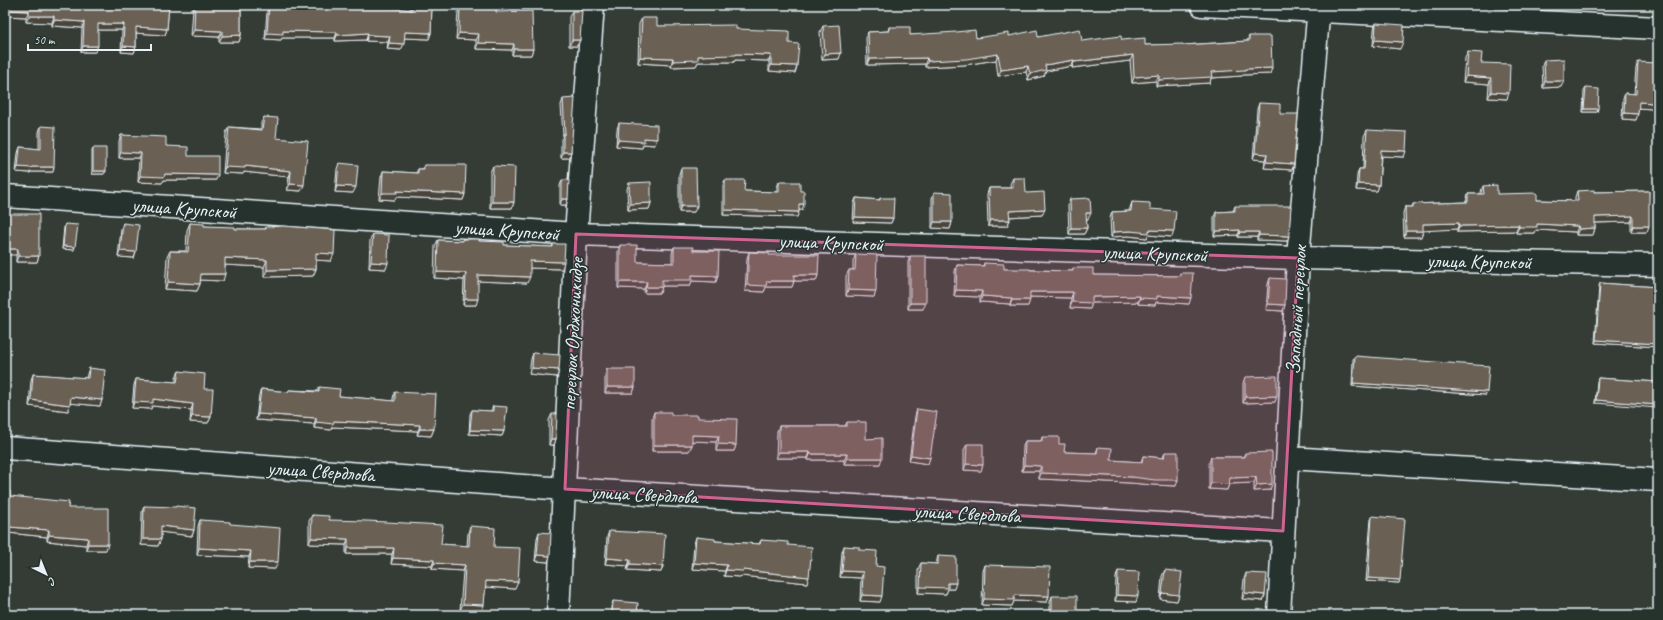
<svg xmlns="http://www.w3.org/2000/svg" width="1663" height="620" font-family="Caveat,sans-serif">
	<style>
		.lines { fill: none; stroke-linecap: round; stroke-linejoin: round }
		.minor-casing { stroke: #e8f1f8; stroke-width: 25 }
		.minor { stroke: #26332d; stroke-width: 22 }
		.wall { fill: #5b5347; stroke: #e8f1f8 }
		.shaded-wall { fill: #4a443a; stroke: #e8f1f8 }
		.building { fill: #6a6153; stroke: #e8f1f8 }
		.marked { fill: #cf6492; fill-opacity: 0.2; stroke: #cf6492; stroke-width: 3; stroke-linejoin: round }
		.labels { text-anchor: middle; stroke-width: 3; stroke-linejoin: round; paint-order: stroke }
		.street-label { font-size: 20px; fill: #e8f1f8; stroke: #26332d }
	</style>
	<rect width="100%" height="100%" fill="#343c35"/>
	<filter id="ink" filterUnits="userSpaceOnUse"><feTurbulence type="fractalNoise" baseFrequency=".025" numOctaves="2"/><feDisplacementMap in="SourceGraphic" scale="8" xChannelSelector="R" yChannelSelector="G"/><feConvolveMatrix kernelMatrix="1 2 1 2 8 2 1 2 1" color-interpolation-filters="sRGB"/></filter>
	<g filter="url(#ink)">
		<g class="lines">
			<defs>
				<path id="minor" d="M 1202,5 L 1658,28
					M 5,196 L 576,234 L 1298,258 L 1658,265
					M 5,448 L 565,489 L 1283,531
					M 1288,458 L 1658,480
					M 558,615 L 576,234 L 593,5
					M 1279,615 L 1298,258 L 1319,5"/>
			</defs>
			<use href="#minor" class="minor-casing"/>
			<use href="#minor" class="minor"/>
		</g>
		<path class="wall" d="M 5,5 L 123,6 L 123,5 L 169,5 L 167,29 L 165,35 L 136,33 L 136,47 L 134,53 L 121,52 L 122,30 L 98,30 L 95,52 L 81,52 L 82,28 L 52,26 L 52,23 L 26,22 L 26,17 L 5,16 Z
			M 194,5 L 241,5 L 241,35 L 239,42 L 219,42 L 219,37 L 191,36 L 193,9 Z
			M 269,5 L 385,5 L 385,7 L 410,10 L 410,5 L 432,5 L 431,33 L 429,39 L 404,38 L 401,50 L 387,49 L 388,42 L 366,41 L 366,40 L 335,41 L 335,38 L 282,38 L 281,40 L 265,39 L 267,11 Z
			M 460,6 L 496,12 L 533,49 L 531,55 L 512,55 L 512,50 L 476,49 L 476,40 L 456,39 L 458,12 Z
			M 572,11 L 580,40 L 577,46 L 569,46 L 569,17 Z
			M 642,18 L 657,26 L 736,29 L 789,43 L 797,66 L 795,73 L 769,71 L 769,61 L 735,60 L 734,62 L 698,62 L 696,66 L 671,67 L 671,65 L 638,63 L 639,24 Z
			M 1376,23 L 1400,49 L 1373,46 L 1374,29 Z
			M 823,26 L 839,59 L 822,60 L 820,32 Z
			M 889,27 L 910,35 L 976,38 L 1009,36 L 1038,37 L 1082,41 L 1122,40 L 1145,45 L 1183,45 L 1247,41 L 1249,36 L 1270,74 L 1243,75 L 1242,76 L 1211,78 L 1210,83 L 1156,86 L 1156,81 L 1132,83 L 1130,61 L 1072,68 L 1072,66 L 1046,71 L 1044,76 L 1028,80 L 1026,72 L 998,76 L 996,60 L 964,65 L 925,67 L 925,64 L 867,65 L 866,38 L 868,32 L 888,31 Z
			M 1468,52 L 1481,63 L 1507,99 L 1488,98 L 1489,84 L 1463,82 L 1465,58 Z
			M 1544,60 L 1561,87 L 1543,88 L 1542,66 Z
			M 1638,62 L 1657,68 L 1658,93 L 1655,93 L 1654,103 L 1652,109 L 1639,108 L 1636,120 L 1622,119 L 1623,99 L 1625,93 L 1634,94 L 1636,68 Z
			M 1586,88 L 1597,112 L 1583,112 L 1584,91 Z
			M 563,99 L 571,152 L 569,158 L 561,158 L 561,140 L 563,136 L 561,105 Z
			M 1259,103 L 1280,114 L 1292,170 L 1264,168 L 1265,160 L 1253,159 L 1257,109 Z
			M 264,117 L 276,138 L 301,191 L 287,190 L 289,177 L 244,172 L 243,174 L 223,173 L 226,133 L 229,127 L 261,129 L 261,123 Z
			M 619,123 L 654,145 L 643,144 L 642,148 L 616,146 L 617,129 Z
			M 41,126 L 53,172 L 30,172 L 30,173 L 16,172 L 18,153 L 20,147 L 39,149 L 39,132 Z
			M 1367,130 L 1404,157 L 1381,156 L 1379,185 L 1377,191 L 1356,190 L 1357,175 L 1359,169 L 1363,169 L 1364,136 Z
			M 121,135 L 166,146 L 188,156 L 216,180 L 164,180 L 162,183 L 138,182 L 139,158 L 119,158 L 119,141 Z
			M 93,148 L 106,171 L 104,174 L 92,174 L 92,151 Z
			M 339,163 L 353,193 L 335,192 L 337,169 Z
			M 424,165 L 465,194 L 463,200 L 396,197 L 395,200 L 379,199 L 381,177 L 383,171 L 416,173 L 418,169 L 422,169 Z
			M 493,166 L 514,202 L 512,208 L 490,208 L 490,172 Z
			M 681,168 L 694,212 L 679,212 L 679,174 Z
			M 1013,178 L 1026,193 L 1045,209 L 1042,215 L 1009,217 L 1010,220 L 1007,226 L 988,226 L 987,194 L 989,188 L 1011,188 L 1010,184 Z
			M 562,180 L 568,199 L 566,205 L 560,205 L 560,186 Z
			M 725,180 L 744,191 L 777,192 L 777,187 L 779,182 L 800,191 L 802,210 L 799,210 L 797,217 L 723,215 L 723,185 Z
			M 629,183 L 651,203 L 649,209 L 628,210 L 627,189 Z
			M 1483,186 L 1497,194 L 1537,200 L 1575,201 L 1575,197 L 1577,191 L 1594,192 L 1649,191 L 1647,232 L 1631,232 L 1631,222 L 1595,223 L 1595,228 L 1593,235 L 1576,235 L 1576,232 L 1536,230 L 1535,233 L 1516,233 L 1516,231 L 1457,232 L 1457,229 L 1423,230 L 1421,237 L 1404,237 L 1403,213 L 1405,207 L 1412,207 L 1413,204 L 1466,202 L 1468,194 L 1481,194 L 1481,192 Z
			M 934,192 L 952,222 L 950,229 L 932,228 L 932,198 Z
			M 856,198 L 880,200 L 880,198 L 893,218 L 891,223 L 853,222 L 854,203 Z
			M 1070,199 L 1088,219 L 1086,219 L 1087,228 L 1084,234 L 1069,234 L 1068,205 Z
			M 1132,202 L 1150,209 L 1172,237 L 1148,235 L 1147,238 L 1128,236 L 1111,237 L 1110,218 L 1112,212 L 1129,211 Z
			M 1235,206 L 1289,236 L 1287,241 L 1257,240 L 1257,237 L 1238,237 L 1238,235 L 1214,236 L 1214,217 L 1216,212 L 1233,211 Z
			M 5,214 L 39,256 L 37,262 L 16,262 L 16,255 Z
			M 123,223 L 134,258 L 118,257 L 121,229 Z
			M 190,223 L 204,226 L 235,229 L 265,229 L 266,227 L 331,261 L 316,260 L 316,269 L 313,276 L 264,277 L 264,267 L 225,265 L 223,281 L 200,280 L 200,284 L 197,291 L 165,289 L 167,257 L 170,251 L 186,251 L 187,230 Z
			M 65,224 L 74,250 L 62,249 L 64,227 Z
			M 373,234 L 386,269 L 369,268 L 370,240 Z
			M 463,239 L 479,241 L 504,245 L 552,247 L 553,244 L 562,269 L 530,268 L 527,283 L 478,281 L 476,305 L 463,305 L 464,280 L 434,278 L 435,246 L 438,240 L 462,241 Z
			M 620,245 L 637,262 L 672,263 L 672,253 L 674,247 L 693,251 L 716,282 L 692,281 L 690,286 L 662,286 L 660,293 L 644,293 L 644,289 L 618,288 L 618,251 Z
			M 749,252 L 769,255 L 818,275 L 816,281 L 794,281 L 792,287 L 766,287 L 764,292 L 745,291 L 747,258 Z
			M 856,254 L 876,291 L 874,297 L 846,296 L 846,276 L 849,270 L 853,270 L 853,261 Z
			M 910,256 L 923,309 L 908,309 L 908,262 Z
			M 984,263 L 1004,269 L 1072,271 L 1073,268 L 1093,275 L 1179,276 L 1180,273 L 1189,304 L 1156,302 L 1155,305 L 1138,304 L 1138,302 L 1092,303 L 1090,309 L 1070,308 L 1071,298 L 1030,297 L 1028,306 L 1010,306 L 1010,304 L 980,302 L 980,297 L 954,296 L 955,271 L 957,265 L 983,266 Z
			M 1270,278 L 1285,305 L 1283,311 L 1266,310 L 1268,284 Z
			M 1600,283 L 1658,287 L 1658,347 L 1595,343 L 1599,286 Z
			M 533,353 L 559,370 L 557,377 L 529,374 L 531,359 Z
			M 1355,356 L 1486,395 L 1352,386 L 1353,359 Z
			M 89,368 L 102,400 L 100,406 L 70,403 L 68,411 L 29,406 L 31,380 L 33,374 L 86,378 L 87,374 Z
			M 607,369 L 635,387 L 633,393 L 605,393 L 605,375 Z
			M 179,371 L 204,389 L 211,417 L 208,423 L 190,422 L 191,410 L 152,406 L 151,409 L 132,408 L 134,385 L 136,379 L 176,382 L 176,377 Z
			M 1245,377 L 1275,402 L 1243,403 L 1243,383 Z
			M 1598,378 L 1658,382 L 1595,403 L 1597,381 Z
			M 319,387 L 339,396 L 393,401 L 393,398 L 395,392 L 434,429 L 431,436 L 417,435 L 418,431 L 332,427 L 331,430 L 314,428 L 314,424 L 256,420 L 259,395 L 261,389 L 288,392 L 289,390 L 318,391 Z
			M 493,406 L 504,431 L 502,436 L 469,434 L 470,414 L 472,410 L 491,411 Z
			M 917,409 L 928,464 L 909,461 L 915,416 Z
			M 654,412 L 698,418 L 736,445 L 734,451 L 716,451 L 716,442 L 692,441 L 692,445 L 689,451 L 652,451 L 652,418 Z
			M 552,414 L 556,439 L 554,445 L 549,445 L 549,420 Z
			M 847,422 L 866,439 L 880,464 L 844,464 L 844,460 L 808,460 L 808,458 L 776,458 L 777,431 L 779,426 L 845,426 Z
			M 1042,437 L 1059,444 L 1064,452 L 1096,453 L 1098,447 L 1111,460 L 1141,462 L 1143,456 L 1163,458 L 1165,452 L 1176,486 L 1153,485 L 1130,483 L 1039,479 L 1039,471 L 1022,471 L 1023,446 L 1025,441 L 1041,441 Z
			M 967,444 L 981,471 L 964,470 L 964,450 Z
			M 1245,453 L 1270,490 L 1254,491 L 1254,483 L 1229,484 L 1227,490 L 1209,489 L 1209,463 L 1211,457 L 1243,457 Z
			M 10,496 L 68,508 L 106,550 L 86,550 L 86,545 L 47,541 L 47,537 L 8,533 L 6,537 Z
			M 144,506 L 194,530 L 192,536 L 161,532 L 161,539 L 158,546 L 141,545 L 142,512 Z
			M 312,515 L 329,520 L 441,544 L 467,546 L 468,533 L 470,526 L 494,547 L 515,589 L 486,587 L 482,612 L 460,610 L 463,571 L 432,569 L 432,566 L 391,564 L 392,554 L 346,554 L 346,545 L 309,544 L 309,521 Z
			M 1372,516 L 1400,580 L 1399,583 L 1366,581 L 1371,519 Z
			M 200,520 L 230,524 L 275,569 L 248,568 L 249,557 L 197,555 L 198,526 Z
			M 609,531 L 663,566 L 661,572 L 627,570 L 628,566 L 605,564 L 607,537 Z
			M 539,532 L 548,562 L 535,561 L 537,538 Z
			M 696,537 L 715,541 L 759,544 L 761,540 L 788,545 L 807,583 L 741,576 L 740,577 L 724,576 L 725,571 L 692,569 L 694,544 Z
			M 844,546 L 859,550 L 876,566 L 880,602 L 860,601 L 861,578 L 840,577 L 842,552 Z
			M 938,556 L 954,589 L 948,589 L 946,594 L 918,593 L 918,569 L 921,563 L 936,564 Z
			M 985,565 L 1049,596 L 1047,602 L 1014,601 L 1012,606 L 982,605 L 983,571 Z
			M 1165,570 L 1179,595 L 1177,601 L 1160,599 L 1162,576 Z
			M 1118,571 L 1136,602 L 1115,601 L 1116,577 Z
			M 1246,573 L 1265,595 L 1263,601 L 1242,599 L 1244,579 Z
			M 1052,596 L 1077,615 L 1050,615 L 1050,602 Z
			M 613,601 L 637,615 L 611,615 L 611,607 Z"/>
		<path class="shaded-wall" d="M 5,10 L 29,11 L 26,17 L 5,16 Z
			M 29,16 L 54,16 L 52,23 L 26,22 Z
			M 54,20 L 84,22 L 82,28 L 52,26 Z
			M 98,24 L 124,24 L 122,30 L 96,30 Z
			M 136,27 L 167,29 L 165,35 L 134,33 Z
			M 194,30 L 222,31 L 219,37 L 191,36 Z
			M 283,31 L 337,32 L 335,38 L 282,38 L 281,40 L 265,39 L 267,33 Z
			M 405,32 L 431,33 L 429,39 L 403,38 Z
			M 368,33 L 366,40 L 335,41 L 337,35 Z
			M 459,33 L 479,34 L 476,40 L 456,39 Z
			M 241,35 L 239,42 L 219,42 L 222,36 Z
			M 368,35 L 390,36 L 388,42 L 366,41 Z
			M 572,40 L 580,40 L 577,46 L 569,46 Z
			M 1375,40 L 1403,42 L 1400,49 L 1373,46 Z
			M 389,43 L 404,44 L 401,50 L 387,49 Z
			M 478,43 L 514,44 L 512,50 L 476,49 Z
			M 83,46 L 98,46 L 95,52 L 81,52 Z
			M 123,46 L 136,47 L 134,53 L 121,52 Z
			M 514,49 L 533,49 L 531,55 L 512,55 Z
			M 841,53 L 839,59 L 822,60 L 825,54 Z
			M 736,54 L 771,55 L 769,61 L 735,60 L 734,62 L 698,62 L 696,66 L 671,67 L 673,61 L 698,56 Z
			M 998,54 L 996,60 L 964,65 L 925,67 L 928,61 Z
			M 1133,55 L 1130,61 L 1072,68 L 1074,62 Z
			M 640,57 L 673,58 L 671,65 L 638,63 Z
			M 927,58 L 925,64 L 867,65 L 869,59 Z
			M 1074,60 L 1072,66 L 1046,71 L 1044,76 L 1028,80 L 1030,74 L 1045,65 Z
			M 771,65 L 797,66 L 795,73 L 769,71 Z
			M 1028,66 L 1026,72 L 998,76 L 1001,70 Z
			M 1272,68 L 1270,74 L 1243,75 L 1242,76 L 1211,78 L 1210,83 L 1156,86 L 1159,80 L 1211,72 L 1245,69 Z
			M 1159,75 L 1156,81 L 1132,83 L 1134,77 Z
			M 1466,76 L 1491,78 L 1489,84 L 1463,82 Z
			M 1545,81 L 1564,81 L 1561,87 L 1543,88 Z
			M 1655,87 L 1658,87 L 1658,93 L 1653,93 Z
			M 1491,92 L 1509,93 L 1507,99 L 1488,98 Z
			M 1639,102 L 1654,103 L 1652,109 L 1637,108 Z
			M 1584,109 L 1598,109 L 1597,112 L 1583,112 Z
			M 1624,113 L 1638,114 L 1636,120 L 1622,119 Z
			M 644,138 L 657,139 L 654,145 L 643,144 L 642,148 L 616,146 L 618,140 Z
			M 1381,150 L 1406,151 L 1404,157 L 1379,156 Z
			M 121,152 L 141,153 L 139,158 L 119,158 Z
			M 563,152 L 571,152 L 569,158 L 561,158 Z
			M 1255,153 L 1267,154 L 1265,160 L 1253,159 Z
			M 1266,162 L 1294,164 L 1292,170 L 1264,168 Z
			M 245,166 L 291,171 L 289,177 L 244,172 L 243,174 L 223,173 L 225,167 Z
			M 18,167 L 54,167 L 53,172 L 30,172 L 30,173 L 16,172 Z
			M 93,171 L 106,171 L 104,174 L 92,174 Z
			M 165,174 L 218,175 L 216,180 L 164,180 L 162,183 L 138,182 L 140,176 Z
			M 290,184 L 304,185 L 301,191 L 287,190 Z
			M 1358,184 L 1379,185 L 1377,191 L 1356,190 Z
			M 337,186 L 356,187 L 353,193 L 335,192 Z
			M 397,191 L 465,194 L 463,200 L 396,197 L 395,200 L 379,199 L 382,193 Z
			M 562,199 L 568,199 L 566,205 L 560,205 Z
			M 492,202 L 514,202 L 512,208 L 490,208 Z
			M 651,203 L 649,209 L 628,210 L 630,204 Z
			M 799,204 L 804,204 L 802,210 L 797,210 Z
			M 681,206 L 697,206 L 694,212 L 679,212 Z
			M 1045,209 L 1042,215 L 1007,217 L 1009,211 Z
			M 725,210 L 799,212 L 797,217 L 723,215 Z
			M 1086,213 L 1091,213 L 1088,219 L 1084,219 Z
			M 1633,216 L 1631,222 L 1593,223 L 1595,217 Z
			M 855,217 L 893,218 L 891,223 L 853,222 Z
			M 990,220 L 1010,220 L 1007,226 L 988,226 Z
			M 934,222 L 952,222 L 950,229 L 932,228 Z
			M 1459,223 L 1457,229 L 1421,231 L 1423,224 Z
			M 1537,224 L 1578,226 L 1576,232 L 1536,230 L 1535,233 L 1516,233 L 1519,227 Z
			M 1519,225 L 1516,231 L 1457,232 L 1459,226 Z
			M 1633,226 L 1649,226 L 1647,232 L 1631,232 Z
			M 1071,228 L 1087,228 L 1084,234 L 1069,234 Z
			M 1595,228 L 1593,235 L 1576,235 L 1579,229 Z
			M 1149,230 L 1174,231 L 1172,237 L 1148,235 L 1147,238 L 1128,236 L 1111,237 L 1113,232 Z
			M 1240,230 L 1238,235 L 1214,236 L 1216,231 Z
			M 1406,231 L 1423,231 L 1421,237 L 1404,237 Z
			M 1240,232 L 1259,232 L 1257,237 L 1238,237 Z
			M 1259,235 L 1289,236 L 1287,241 L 1257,240 Z
			M 63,246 L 75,247 L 74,250 L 62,249 Z
			M 5,249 L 18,249 L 16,255 L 5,255 Z
			M 120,251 L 136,252 L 134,258 L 118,257 Z
			M 316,253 L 334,254 L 331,261 L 314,260 Z
			M 18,256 L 39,256 L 37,262 L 16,262 Z
			M 225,258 L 267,260 L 264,267 L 223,265 Z
			M 530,261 L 564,262 L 562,269 L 528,268 Z
			M 371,262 L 388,263 L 386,269 L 369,268 Z
			M 316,269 L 313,276 L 264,277 L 267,270 Z
			M 437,272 L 466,273 L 464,280 L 434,278 Z
			M 201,274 L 225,274 L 223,281 L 198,280 Z
			M 478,275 L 530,277 L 527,283 L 476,281 Z
			M 692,275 L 718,276 L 716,282 L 692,281 L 690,286 L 660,286 L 662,280 Z
			M 794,275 L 818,275 L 816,281 L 792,281 Z
			M 767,281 L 794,281 L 792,287 L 766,287 L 764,292 L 745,291 L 747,285 Z
			M 168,282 L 200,284 L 197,291 L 165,289 Z
			M 620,282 L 647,282 L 644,289 L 618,288 Z
			M 646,287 L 662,287 L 660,293 L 644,293 Z
			M 848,290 L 876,291 L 874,297 L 846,296 Z
			M 956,290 L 982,291 L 980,297 L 954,296 Z
			M 1030,292 L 1073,292 L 1071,298 L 1028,297 Z
			M 982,296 L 1012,298 L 1010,304 L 980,302 Z
			M 1140,296 L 1138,302 L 1092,303 L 1090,309 L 1070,308 L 1072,302 L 1092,297 Z
			M 1157,296 L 1191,298 L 1189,304 L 1156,302 L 1155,305 L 1138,304 L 1140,298 Z
			M 465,299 L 478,299 L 476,305 L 463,305 Z
			M 1012,300 L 1030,300 L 1028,306 L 1010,306 Z
			M 910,303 L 926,303 L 923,309 L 908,309 Z
			M 1268,304 L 1285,305 L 1283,311 L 1266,310 Z
			M 1596,340 L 1658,344 L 1658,347 L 1595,343 Z
			M 532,368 L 559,370 L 557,377 L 529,374 Z
			M 1353,383 L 1487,392 L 1486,395 L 1352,386 Z
			M 607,387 L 635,387 L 633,393 L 605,393 Z
			M 1277,396 L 1275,402 L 1243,403 L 1245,397 Z
			M 71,397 L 102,400 L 100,406 L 68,403 Z
			M 153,399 L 193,404 L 191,410 L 152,406 L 151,409 L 132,408 L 134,402 Z
			M 31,400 L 70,405 L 68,411 L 29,406 Z
			M 1596,400 L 1658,405 L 1658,408 L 1595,403 Z
			M 258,414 L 316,418 L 314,424 L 256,420 Z
			M 192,416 L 211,417 L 208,423 L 190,422 Z
			M 334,421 L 420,425 L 418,431 L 332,427 L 331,430 L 314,428 L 316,422 Z
			M 420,429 L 434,429 L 431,436 L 417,435 Z
			M 470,430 L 504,431 L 502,436 L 469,434 Z
			M 692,435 L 719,436 L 716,442 L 690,441 Z
			M 551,439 L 556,439 L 554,445 L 549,445 Z
			M 718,444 L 736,445 L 734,451 L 716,451 Z
			M 654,445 L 692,445 L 689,451 L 652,451 Z
			M 779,452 L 810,452 L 808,458 L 776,458 Z
			M 810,454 L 847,454 L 844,460 L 808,460 Z
			M 911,455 L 930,458 L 928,464 L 909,461 Z
			M 847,458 L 882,458 L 880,464 L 844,464 Z
			M 966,464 L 983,465 L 981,471 L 964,470 Z
			M 1024,465 L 1041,466 L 1039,471 L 1022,471 Z
			M 1041,473 L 1132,477 L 1178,480 L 1176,486 L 1153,485 L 1130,483 L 1039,479 Z
			M 1256,477 L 1254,483 L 1229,484 L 1227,490 L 1209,489 L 1211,483 L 1230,478 Z
			M 1272,484 L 1270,490 L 1254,491 L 1257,485 Z
			M 161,526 L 194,530 L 192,536 L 159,532 Z
			M 9,527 L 49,530 L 47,537 L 8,533 L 6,537 L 5,537 L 5,531 Z
			M 49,535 L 88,538 L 86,545 L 47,541 Z
			M 311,538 L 348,539 L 346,545 L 309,544 Z
			M 143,539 L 161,539 L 158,546 L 141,545 Z
			M 88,544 L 108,544 L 106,550 L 86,550 Z
			M 199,548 L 251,551 L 249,557 L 197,555 Z
			M 348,548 L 394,548 L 392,554 L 346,554 Z
			M 537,555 L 550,556 L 548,562 L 535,561 Z
			M 393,558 L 434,560 L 432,566 L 391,564 Z
			M 607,558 L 630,560 L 628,566 L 605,564 Z
			M 250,562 L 278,562 L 275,569 L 248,568 Z
			M 434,563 L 465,565 L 463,571 L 432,569 Z
			M 694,563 L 727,565 L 725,571 L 692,569 Z
			M 630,564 L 663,566 L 661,572 L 627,570 Z
			M 726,570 L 743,570 L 809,577 L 807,583 L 741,576 L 740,577 L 724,576 Z
			M 842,571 L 863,572 L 861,578 L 840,577 Z
			M 1368,578 L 1400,580 L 1399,583 L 1366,581 Z
			M 486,581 L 518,582 L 515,589 L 484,587 Z
			M 948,583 L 956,583 L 954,589 L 948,589 L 946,594 L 918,593 L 920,587 Z
			M 1162,593 L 1179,595 L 1177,601 L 1160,599 Z
			M 1245,593 L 1265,595 L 1263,601 L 1242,599 Z
			M 862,595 L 882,596 L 880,602 L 860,601 Z
			M 1015,595 L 1049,596 L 1047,602 L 1014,601 L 1012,606 L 982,605 L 984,599 Z
			M 1117,595 L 1138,596 L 1136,602 L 1115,601 Z
			M 463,604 L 484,605 L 482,612 L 460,610 Z"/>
		<path class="building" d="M 5,5 L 125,6 L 125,5 L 169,5 L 167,29 L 136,27 L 136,47 L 123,46 L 124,24 L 98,24 L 98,46 L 83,46 L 84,22 L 54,20 L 54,16 L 29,16 L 29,11 L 5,10 Z
			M 195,5 L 241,5 L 241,35 L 222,36 L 222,31 L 194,30 Z
			M 269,5 L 385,5 L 385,7 L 412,10 L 412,5 L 432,5 L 431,33 L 405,32 L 404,44 L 389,43 L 390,36 L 368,35 L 368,33 L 337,35 L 337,32 L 283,31 L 283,34 L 267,33 Z
			M 460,6 L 496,8 L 496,12 L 532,11 L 533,49 L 514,49 L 514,44 L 478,43 L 479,34 L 459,33 Z
			M 572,11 L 582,11 L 580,40 L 572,40 Z
			M 642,18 L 657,18 L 657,26 L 736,25 L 736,29 L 789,31 L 789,43 L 799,44 L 797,66 L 771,65 L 771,55 L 736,54 L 736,55 L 698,56 L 698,60 L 673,61 L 673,58 L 640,57 Z
			M 1376,23 L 1404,25 L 1403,42 L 1375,40 Z
			M 839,25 L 841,53 L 825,54 L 823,26 Z
			M 889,27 L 910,27 L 910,35 L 956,32 L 975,30 L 976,38 L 1009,33 L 1009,36 L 1037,30 L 1038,37 L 1080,29 L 1082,41 L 1121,36 L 1122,40 L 1145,38 L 1145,45 L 1183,44 L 1183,45 L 1249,41 L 1249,36 L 1271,36 L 1272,68 L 1245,69 L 1245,70 L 1211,72 L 1212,77 L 1159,80 L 1159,75 L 1134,77 L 1133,55 L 1074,62 L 1074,60 L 1045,65 L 1046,70 L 1030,74 L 1028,66 L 1001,70 L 998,54 L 966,59 L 928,61 L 927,58 L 869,59 L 868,32 L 889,31 Z
			M 1468,52 L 1482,53 L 1481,63 L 1510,64 L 1509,93 L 1491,92 L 1491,78 L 1466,76 Z
			M 1564,59 L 1564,81 L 1545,81 L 1544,60 Z
			M 1638,62 L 1657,63 L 1657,68 L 1658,68 L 1658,87 L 1655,87 L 1654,103 L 1639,102 L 1638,114 L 1624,113 L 1625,93 L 1636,94 Z
			M 1586,88 L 1599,89 L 1598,109 L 1584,109 Z
			M 575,98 L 571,152 L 563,152 L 563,134 L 565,134 L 563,99 Z
			M 1259,103 L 1280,104 L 1280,114 L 1298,114 L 1294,164 L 1266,162 L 1267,154 L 1255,153 Z
			M 264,117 L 278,118 L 276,138 L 308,141 L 304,185 L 290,184 L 291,171 L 245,166 L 245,168 L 225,167 L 229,127 L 262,130 Z
			M 619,123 L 657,125 L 657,139 L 644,138 L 644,142 L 618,140 Z
			M 41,126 L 55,127 L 54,167 L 32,167 L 31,168 L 18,167 L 20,147 L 41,149 Z
			M 1367,130 L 1407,132 L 1406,151 L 1381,150 L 1379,185 L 1358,184 L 1359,169 L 1364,169 Z
			M 121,135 L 166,137 L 166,146 L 188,147 L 188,156 L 218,156 L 218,175 L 165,174 L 164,177 L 140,176 L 141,153 L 121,152 Z
			M 93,148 L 106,148 L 106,171 L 93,171 Z
			M 339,163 L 358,165 L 356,187 L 337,186 Z
			M 424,165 L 466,165 L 465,194 L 397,191 L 397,193 L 382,193 L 383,171 L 418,173 L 418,169 L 424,169 Z
			M 493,166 L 515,167 L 514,202 L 492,202 Z
			M 681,168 L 696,168 L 697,206 L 681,206 Z
			M 1013,178 L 1025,178 L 1026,193 L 1044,192 L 1045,209 L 1009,211 L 1010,220 L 990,220 L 989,188 L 1013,188 Z
			M 562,180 L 569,180 L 568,199 L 562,199 Z
			M 725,180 L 745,180 L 744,191 L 779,192 L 779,182 L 800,182 L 800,191 L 804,191 L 804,204 L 799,204 L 799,212 L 725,210 Z
			M 651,182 L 651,203 L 630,204 L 629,183 Z
			M 1497,185 L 1497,194 L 1537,193 L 1537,200 L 1578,201 L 1577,191 L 1594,190 L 1594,192 L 1649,191 L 1649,226 L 1633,226 L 1633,216 L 1595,217 L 1595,228 L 1579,229 L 1578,226 L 1537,224 L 1537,227 L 1519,227 L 1519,225 L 1459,226 L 1459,223 L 1423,224 L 1423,231 L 1406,231 L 1405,207 L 1413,207 L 1413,204 L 1468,202 L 1468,194 L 1484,194 L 1483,186 Z
			M 934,192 L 952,193 L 952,222 L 934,222 Z
			M 856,198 L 880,200 L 880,198 L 894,198 L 893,218 L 855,217 Z
			M 1090,198 L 1091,213 L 1086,213 L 1087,228 L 1071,228 L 1070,199 Z
			M 1132,202 L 1150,203 L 1150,209 L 1176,211 L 1174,231 L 1149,230 L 1149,233 L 1130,231 L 1113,232 L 1112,212 L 1131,211 Z
			M 1235,206 L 1291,206 L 1289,236 L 1259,235 L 1259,232 L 1240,232 L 1240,230 L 1216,231 L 1216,212 L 1235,211 Z
			M 5,214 L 39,214 L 39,256 L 18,256 L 18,249 L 5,249 Z
			M 123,223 L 139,225 L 136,252 L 120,251 Z
			M 190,223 L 204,224 L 204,226 L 235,227 L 235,229 L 266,229 L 266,227 L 283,226 L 335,230 L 334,254 L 316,253 L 316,269 L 267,270 L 267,260 L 225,258 L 225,274 L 201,274 L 200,284 L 168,282 L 170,251 L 188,252 Z
			M 65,224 L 78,225 L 75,247 L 63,246 Z
			M 373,234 L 389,235 L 388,263 L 371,262 Z
			M 463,239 L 479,239 L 479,241 L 504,242 L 504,245 L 553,247 L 553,244 L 565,244 L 564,262 L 530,261 L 530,277 L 478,275 L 478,299 L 465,299 L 466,273 L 437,272 L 438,240 L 463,241 Z
			M 620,245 L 637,245 L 637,262 L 674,263 L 674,247 L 693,247 L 693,251 L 719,251 L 718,276 L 692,275 L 692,280 L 662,280 L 662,287 L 646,287 L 647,282 L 620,282 Z
			M 749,252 L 769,253 L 769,255 L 819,255 L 818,275 L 794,275 L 794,281 L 767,281 L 766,286 L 747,285 Z
			M 856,254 L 877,255 L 876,291 L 848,290 L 849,270 L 855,270 Z
			M 910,256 L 926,256 L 926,303 L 910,303 Z
			M 984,263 L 1004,264 L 1004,269 L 1030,269 L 1030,270 L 1073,271 L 1073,268 L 1093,268 L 1093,275 L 1180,276 L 1180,273 L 1193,273 L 1191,298 L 1157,296 L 1157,299 L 1140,298 L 1140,296 L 1092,297 L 1092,303 L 1072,302 L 1073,292 L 1030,292 L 1030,300 L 1012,300 L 1012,298 L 982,296 L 982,291 L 956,290 L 957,265 L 984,266 Z
			M 1270,278 L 1286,279 L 1285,305 L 1268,304 Z
			M 1600,283 L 1658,287 L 1658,344 L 1596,340 Z
			M 533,353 L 560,355 L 559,370 L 532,368 Z
			M 1355,356 L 1489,366 L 1487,392 L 1353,383 Z
			M 89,368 L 105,370 L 102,400 L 71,397 L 70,405 L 31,400 L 33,374 L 88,378 Z
			M 607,369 L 635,369 L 635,387 L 607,387 Z
			M 179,371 L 205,374 L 204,389 L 213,389 L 211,417 L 192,416 L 193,404 L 153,399 L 153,403 L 134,402 L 136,379 L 177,382 Z
			M 5,372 L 7,372 L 5,392 Z
			M 1277,376 L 1277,396 L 1245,397 L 1245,377 Z
			M 1598,378 L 1658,382 L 1658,405 L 1596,400 Z
			M 319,387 L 340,389 L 339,396 L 395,401 L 395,392 L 436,394 L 434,429 L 420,429 L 420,425 L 334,421 L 333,424 L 316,422 L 316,418 L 258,414 L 261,389 L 288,392 L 289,390 L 319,392 Z
			M 493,406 L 507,407 L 504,431 L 470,430 L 472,410 L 493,411 Z
			M 917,409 L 937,412 L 930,458 L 911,455 Z
			M 654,412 L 671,412 L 671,415 L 698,415 L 698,418 L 737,419 L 736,445 L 718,444 L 719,436 L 692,435 L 692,445 L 654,445 Z
			M 552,414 L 557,414 L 556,439 L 551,439 Z
			M 847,422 L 866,422 L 866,439 L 882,438 L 882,458 L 847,458 L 847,454 L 810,454 L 810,452 L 779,452 L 779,426 L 847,426 Z
			M 1042,437 L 1059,437 L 1059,444 L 1065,444 L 1064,452 L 1097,453 L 1098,447 L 1112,448 L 1111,460 L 1142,462 L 1143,456 L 1164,458 L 1165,452 L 1178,452 L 1178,480 L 1155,480 L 1132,477 L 1041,473 L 1041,466 L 1024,465 L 1025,441 L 1042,441 Z
			M 967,444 L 983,444 L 983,465 L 966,464 Z
			M 1272,452 L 1272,484 L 1257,485 L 1256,477 L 1230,478 L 1229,484 L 1211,483 L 1211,457 L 1245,457 L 1245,453 Z
			M 5,490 L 10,491 L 10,496 L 69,502 L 68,508 L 108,508 L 108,544 L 88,544 L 88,538 L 49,535 L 49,530 L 9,527 L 8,531 L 5,531 Z
			M 144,506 L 176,507 L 176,506 L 196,508 L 194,530 L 161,526 L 161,539 L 143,539 Z
			M 312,515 L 329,516 L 329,520 L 367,521 L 443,525 L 441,544 L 469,546 L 470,526 L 495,528 L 494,547 L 520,548 L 518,582 L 486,581 L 484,605 L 463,604 L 465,565 L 434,563 L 434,560 L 393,558 L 394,548 L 348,548 L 348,539 L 311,538 Z
			M 1372,516 L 1405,519 L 1400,580 L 1368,578 Z
			M 200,520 L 230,522 L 230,524 L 280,528 L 278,562 L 250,562 L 251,551 L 199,548 Z
			M 609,531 L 665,534 L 663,566 L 630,564 L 630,560 L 607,558 Z
			M 539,532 L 551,533 L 550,556 L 537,555 Z
			M 696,537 L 715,539 L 715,541 L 760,544 L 761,540 L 788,542 L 788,545 L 812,547 L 809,577 L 743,570 L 743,571 L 726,570 L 727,565 L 694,563 Z
			M 844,546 L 859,547 L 859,550 L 877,551 L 876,566 L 884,567 L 882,596 L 862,595 L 863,572 L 842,571 Z
			M 938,556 L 956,557 L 956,583 L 948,583 L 948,588 L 920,587 L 921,563 L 938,564 Z
			M 985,565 L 1050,567 L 1049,596 L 1015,595 L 1014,600 L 984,599 Z
			M 1165,570 L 1182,572 L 1179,595 L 1162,593 Z
			M 1118,571 L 1139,572 L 1138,596 L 1117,595 Z
			M 1246,573 L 1267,574 L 1265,595 L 1245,593 Z
			M 1052,596 L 1077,596 L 1077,615 L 1052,615 Z
			M 613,601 L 638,603 L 637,615 L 612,614 Z"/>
	</g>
	<path class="marked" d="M 576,234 L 1298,258 L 1283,531 L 565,489 Z"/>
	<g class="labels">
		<g class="street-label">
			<text transform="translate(184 208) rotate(4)" y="7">улица Крупской</text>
			<text transform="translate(507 230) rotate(4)" y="7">улица Крупской</text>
			<text transform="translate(831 242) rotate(2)" y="7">улица Крупской</text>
			<text transform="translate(1155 253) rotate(2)" y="7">улица Крупской</text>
			<text transform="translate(1479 261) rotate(1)" y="7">улица Крупской</text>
			<text transform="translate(1296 310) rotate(-87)" y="7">Западный переулок</text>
			<text transform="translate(572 334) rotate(-87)" y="7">переулок Орджоникидзе</text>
			<text transform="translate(321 471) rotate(4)" y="7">улица Свердлова</text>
			<text transform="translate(644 494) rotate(3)" y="7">улица Свердлова</text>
			<text transform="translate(967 513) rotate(3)" y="7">улица Свердлова</text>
		</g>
	</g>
	<rect width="1663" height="620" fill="none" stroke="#26332d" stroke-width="20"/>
	<rect x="10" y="10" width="1643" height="600" fill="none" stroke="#e8f1f8" stroke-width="1.5" filter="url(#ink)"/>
	<g transform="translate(46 574) rotate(137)" stroke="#26332d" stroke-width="3" paint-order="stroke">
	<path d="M0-3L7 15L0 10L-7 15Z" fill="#e8f1f8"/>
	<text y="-6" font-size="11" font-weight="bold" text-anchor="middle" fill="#e8f1f8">С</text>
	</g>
	<path d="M28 44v6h123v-6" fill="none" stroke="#e8f1f8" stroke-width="2"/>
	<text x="34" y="44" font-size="12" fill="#e8f1f8" stroke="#26332d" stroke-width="3" paint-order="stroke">50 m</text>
</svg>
